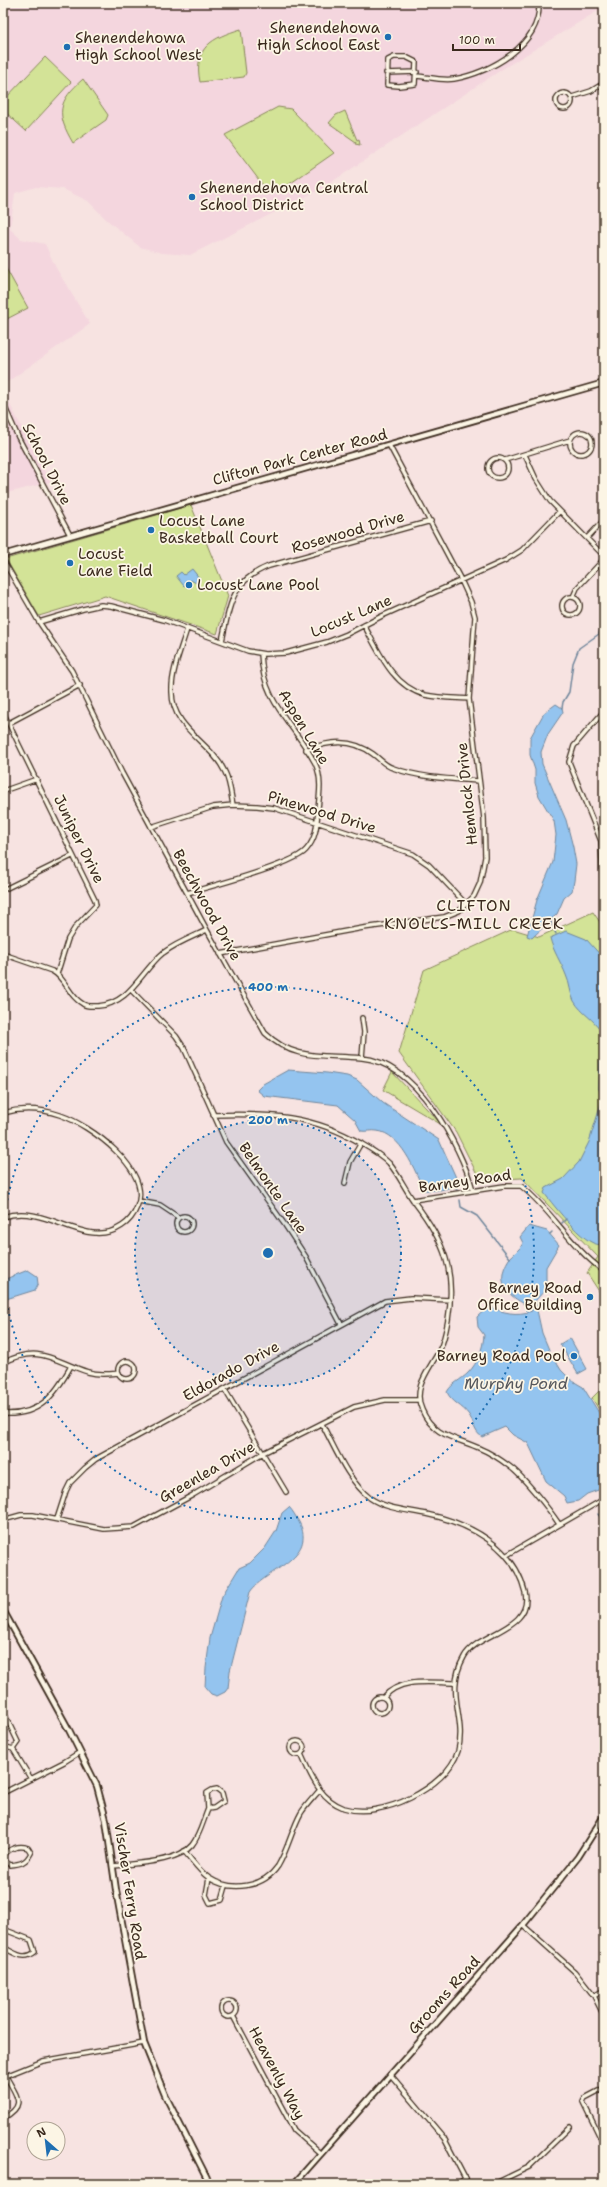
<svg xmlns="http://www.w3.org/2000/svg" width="607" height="2187" font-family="'Shantell Sans',sans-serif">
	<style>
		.built { fill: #f4d6de }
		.green { fill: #d3e397; stroke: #87865a }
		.water { fill: #94c4ef; stroke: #70869b }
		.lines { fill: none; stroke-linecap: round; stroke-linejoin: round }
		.stream { stroke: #70869b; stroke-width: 1.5 }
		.minor-casing { stroke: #3b2a1e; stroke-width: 6 }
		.tertiary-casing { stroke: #3b2a1e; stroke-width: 8 }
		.minor { stroke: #fcf5e5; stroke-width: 3.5 }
		.tertiary { stroke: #fcf5e5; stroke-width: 4.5 }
		.ring { fill: none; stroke: #1f6fb2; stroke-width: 2; stroke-dasharray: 2 4 }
		.poi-dot { fill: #1f6fb2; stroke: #fcf5e5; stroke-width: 1.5 }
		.labels { text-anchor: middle; stroke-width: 3.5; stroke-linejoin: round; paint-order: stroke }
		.poi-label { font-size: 15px; fill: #3b2a1e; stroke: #fcf5e5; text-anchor: start }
		.street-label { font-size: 15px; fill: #3b2a1e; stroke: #fcf5e5 }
		.neighbourhood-label { font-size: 16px; letter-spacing: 1px; fill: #3b2a1e; stroke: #fcf5e5 }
		.water-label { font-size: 16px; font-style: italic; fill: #56585d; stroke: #fcf5e5 }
		.centre { fill: #1f6fb2; stroke: #fcf5e5; stroke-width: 2 }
		.ring-label { font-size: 12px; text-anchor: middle; font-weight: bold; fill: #1f6fb2; stroke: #fcf5e5; stroke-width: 3.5; stroke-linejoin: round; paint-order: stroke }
	</style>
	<rect width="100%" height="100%" fill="#f7e3e1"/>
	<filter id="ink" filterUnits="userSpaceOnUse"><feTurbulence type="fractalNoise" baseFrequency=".025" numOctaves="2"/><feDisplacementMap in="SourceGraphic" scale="8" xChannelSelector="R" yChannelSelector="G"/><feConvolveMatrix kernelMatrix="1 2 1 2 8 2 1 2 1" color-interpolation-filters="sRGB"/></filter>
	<g filter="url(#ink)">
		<path class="built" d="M 3,3 L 604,3 L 604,7 L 504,68 L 321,189 L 190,255 L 162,253 L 140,247 L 107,220 L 88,201 L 63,189 L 36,187 L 15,193 L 10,229 L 21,239 L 45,244 L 56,268 L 90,324 L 3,385 Z
			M 3,391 L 50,482 L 3,494 Z"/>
		<path class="green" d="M 241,29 L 246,73 L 244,77 L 200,82 C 193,47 212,38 241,29 Z
			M 45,57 L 71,82 L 26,131 L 3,110 L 3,101 Z
			M 83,79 L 108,115 L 106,120 L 73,143 C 56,114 57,102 83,79 Z
			M 278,107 L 291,109 L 334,153 L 278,192 L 265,188 L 225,135 Z
			M 345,111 L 357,140 L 359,139 L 360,145 L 355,144 L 356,142 L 329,123 L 336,115 Z
			M 3,263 L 28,308 L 3,321 Z
			M 191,505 L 228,596 L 217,634 L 105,596 L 39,616 L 6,559 Z
			M 593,912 L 604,928 L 604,1299 L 587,1273 L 598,1257 L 522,1178 L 480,1180 L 456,1132 L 399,1053 L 424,970 L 513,929 L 539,937 Z
			M 392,1072 L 442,1125 L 383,1090 Z
			M 604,1386 L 604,1418 L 592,1398 Z"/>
		<path class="water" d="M 192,569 L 200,579 L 196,583 L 191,580 L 184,586 L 176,576 L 181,572 L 184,575 Z
			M 556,704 L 562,708 L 563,712 L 548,734 L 541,752 L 542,764 L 566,820 L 573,847 L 576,864 L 574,881 L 572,891 L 564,898 L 557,914 L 532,938 L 527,936 L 537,900 L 553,862 L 556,835 L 554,821 L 539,796 L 535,783 L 535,770 L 530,755 L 530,738 L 544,713 Z
			M 566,931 L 586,939 L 604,959 L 604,1243 C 590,1254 553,1204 544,1193 L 546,1188 L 563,1179 L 579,1162 L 589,1142 L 600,1107 L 602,1097 L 599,1089 L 601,1031 C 594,1019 582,1014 574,1001 C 570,994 570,983 566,975 C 561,962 553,951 550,938 Z
			M 288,1070 L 327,1073 L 347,1076 L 357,1080 L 383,1103 L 439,1140 L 458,1182 C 448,1191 436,1191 423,1190 C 416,1171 400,1133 377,1131 C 372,1130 367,1132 361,1131 L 355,1120 L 338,1105 L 264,1096 L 257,1090 L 263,1084 Z
			M 529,1226 L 547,1231 L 559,1245 L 546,1267 L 546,1289 L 535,1301 L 542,1333 L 550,1352 L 561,1370 L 571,1380 L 583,1387 L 604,1421 L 604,1488 L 587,1494 L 578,1501 L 567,1503 L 564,1496 L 546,1481 L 528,1443 L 513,1435 L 505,1427 L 482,1437 C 474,1432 474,1423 469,1415 C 463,1406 451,1402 447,1392 C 452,1383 461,1380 468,1373 C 478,1363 483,1348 484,1335 L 478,1327 L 477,1317 L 489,1306 C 503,1313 516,1316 532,1311 L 531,1307 C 510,1298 493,1284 509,1259 C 514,1253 520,1250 523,1243 L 520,1237 Z
			M 28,1270 L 37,1276 L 38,1284 L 35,1290 L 3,1300 L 3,1280 Z
			M 570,1338 L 587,1369 L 578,1374 L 560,1344 Z
			M 289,1507 C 293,1511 296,1517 299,1522 C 318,1558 266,1569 250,1592 L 230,1671 L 228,1688 L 225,1692 L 217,1696 L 211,1694 L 205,1687 L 206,1668 L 210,1638 L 222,1596 L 239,1568 L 250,1563 L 265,1548 L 276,1531 L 282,1513 Z"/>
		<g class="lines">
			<path class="stream" d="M 562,708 L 563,702 L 569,692 L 573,663 L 579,648 L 599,634 L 604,615
				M 550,920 L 556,934
				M 455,1185 L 457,1190
				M 460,1200 L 461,1207 L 477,1216 L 510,1258
				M 562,1223 L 566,1219
				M 550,1234 L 552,1232
				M 598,1514 L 604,1522"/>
			<defs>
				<path id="minor" d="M 394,57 L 406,57 L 416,62 L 415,84 L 399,86 L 387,85 L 388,60 Z
					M 386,73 L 417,72
					M 417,76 C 428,77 442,81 454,79 C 490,73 541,45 539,3
					M556 101a8 8 0 1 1 16 0a8 8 0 1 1-16 0Z
					M 572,97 L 591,91 L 604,83
					M 3,403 L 18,437 L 70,535
					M570 443a11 11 0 1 1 22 0a11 11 0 1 1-22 0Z
					M 525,455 L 536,479 L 550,501 L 604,556
					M488 468a10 10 0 1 1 20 0a10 10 0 1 1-20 0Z
					M 505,460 L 570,440
					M 587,538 L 604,520
					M 3,560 L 39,622 L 72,671 L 122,773 L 207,930 L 265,1033 C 295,1062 324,1054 362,1058 C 416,1063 460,1144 473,1190
					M 573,597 L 577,588 L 604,559
					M562 606a9 9 0 1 1 18 0a9 9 0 1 1-18 0Z
					M 39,622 L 83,609 L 101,605 L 111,606 L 164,620 L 248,651 L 265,654 L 286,653 L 327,642 L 347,634 L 382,616 L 506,560 L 522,550 L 559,512
					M 364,625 C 379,652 393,687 425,695 C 439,698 455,698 469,699
					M 187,629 C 181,649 171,672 172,692 C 172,729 211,742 225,772 C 230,782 231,794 233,805
					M 222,641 C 230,605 231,581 269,566 L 431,521
					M 604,711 L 574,746 L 569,762 L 601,841 L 604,899
					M 3,712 L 95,900 L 96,905 L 76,926 L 68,939 L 57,974
					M 9,723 L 80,685
					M 306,750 C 330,741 351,738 373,754 C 380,759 385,766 393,768 C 420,778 451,779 479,781
					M 3,791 L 37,779
					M 151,827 L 213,807 L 233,805 L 257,806 L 274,808 L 413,854 L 429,865 L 466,904
					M 3,890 L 72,856
					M 187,893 C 209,887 293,865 306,850 C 317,838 317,823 318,808 C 320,793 322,777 315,763 C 294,723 263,704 261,654
					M 3,954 L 52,971 C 66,978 69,997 83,1004 C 87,1007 93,1006 98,1006 C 130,1004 141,971 163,953 C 176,943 192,937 207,930
					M 220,954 L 363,928 L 444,917 L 459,911 L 474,896 L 480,883 L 485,857 L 484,818 L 469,699 L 475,617 L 471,602 L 461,580 L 389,445
					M 131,990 L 176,1036 L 184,1048 L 226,1142 L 285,1225 L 306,1257 L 341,1324
					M 362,1018 L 364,1032 L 362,1058
					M 3,1113 C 21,1108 42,1109 60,1115 C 90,1125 153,1170 137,1207 C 134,1215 130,1221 122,1226 C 85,1251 47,1202 3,1217
					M 213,1115 C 269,1113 313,1115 362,1144 C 371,1149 382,1156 389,1163 C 399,1175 406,1191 415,1203 C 445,1242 456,1272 448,1320 C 446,1331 444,1342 439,1351 C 429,1370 412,1388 422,1410 C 433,1437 458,1438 481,1449 C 491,1453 501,1460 509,1466 C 523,1476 549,1509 559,1524
					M 345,1183 L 350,1162 L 361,1143
					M 413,1200 L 504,1186 L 521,1186 C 552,1210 571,1248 604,1271
					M 139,1201 L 160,1205 L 178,1217
					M176 1224a8 8 0 1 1 16 0a8 8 0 1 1-16 0Z
					M118 1370a9 9 0 1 1 18 0a9 9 0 1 1-18 0Z
					M 3,1363 C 40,1343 55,1362 88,1372 C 99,1375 108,1374 119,1373
					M 225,1390 L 286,1492
					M 3,1414 C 40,1416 55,1395 71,1366
					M 57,1519 L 66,1491 L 70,1483 L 85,1468 L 96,1459 L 385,1301 L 411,1298 L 450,1300
					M 3,1520 L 21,1515 L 33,1515 L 104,1529 L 134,1527 L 193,1495 L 263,1453 L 354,1407 L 385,1400 L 418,1400
					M 507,1555 L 604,1499
					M372 1705a8 8 0 1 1 16 0a8 8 0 1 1-16 0Z
					M 384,1697 C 401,1677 431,1683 455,1683
					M 3,1711 L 18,1742 L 13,1749 L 3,1746
					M290 1748a7 7 0 1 1 14 0a7 7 0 1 1-14 0Z
					M 13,1749 L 31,1779
					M 301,1754 C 311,1775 319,1799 344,1808 C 380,1820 447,1788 458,1751 C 467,1718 444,1692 464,1657 C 477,1632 534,1630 525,1592 C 514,1546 469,1523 426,1514 C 407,1510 386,1509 370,1498 C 348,1481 335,1448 322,1424
					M 217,1789 L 222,1793 L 224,1801 L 214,1808 L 208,1809 L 207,1793 L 212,1790 Z
					M 3,1793 L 64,1762 L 80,1752
					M 184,1851 C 192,1860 199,1871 209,1878 C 231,1892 263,1888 278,1866 C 288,1849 292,1829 301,1813 C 306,1805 313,1798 319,1791
					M 3,1857 C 8,1848 19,1845 28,1848 L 31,1853 C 26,1863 20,1864 10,1865 L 3,1859
					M 113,1866 C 134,1863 177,1863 192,1845 C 200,1835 203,1821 208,1809
					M 209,1878 L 206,1895 L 210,1903 L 222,1900 L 226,1886
					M 523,1925 L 575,1972 L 594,1996
					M 3,1929 L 31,1940 L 35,1952 C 24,1961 14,1953 3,1947
					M 604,1990 L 594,1996 L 604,2016
					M221 2009a8 8 0 1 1 16 0a8 8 0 1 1-16 0Z
					M 233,2016 L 294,2130 L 321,2154
					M 390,2074 L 444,2138 L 468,2184
					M 3,2077 L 43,2061 L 144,2043
					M 604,2088 L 585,2098 L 583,2102 L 604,2145
					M 3,2118 C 28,2105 16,2096 6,2076
					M 458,2184 L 466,2178
					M 494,2184 L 529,2167 L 570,2127"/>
				<path id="tertiary" d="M 3,555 L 604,383
					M 3,1610 L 69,1730 L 97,1786 L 106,1820 L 116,1890 L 144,2043 L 165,2095 L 210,2184
					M 294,2184 L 523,1925 L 578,1857 L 604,1816"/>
			</defs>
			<use href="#minor" class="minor-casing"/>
			<use href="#tertiary" class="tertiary-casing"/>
			<use href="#minor" class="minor"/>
			<use href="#tertiary" class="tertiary"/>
		</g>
	</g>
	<circle cx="268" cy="1253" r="133" fill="#1f6fb2" fill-opacity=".12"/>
	<g class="ring">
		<circle cx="268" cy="1253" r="133"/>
		<path d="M3 1230A266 266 0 1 1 3 1276"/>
	</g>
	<g class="poi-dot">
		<circle cx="388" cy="37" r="4"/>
		<circle cx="67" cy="47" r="4"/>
		<circle cx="192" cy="197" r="4"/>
		<circle cx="151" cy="530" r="4"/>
		<circle cx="70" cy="563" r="4"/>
		<circle cx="189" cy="585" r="4"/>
		<circle cx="590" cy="1297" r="4"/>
		<circle cx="574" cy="1356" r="4"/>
	</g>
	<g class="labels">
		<g class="poi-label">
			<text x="380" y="33" text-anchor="end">Shenendehowa<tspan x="380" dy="17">High School East</tspan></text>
			<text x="75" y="43">Shenendehowa<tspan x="75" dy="17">High School West</tspan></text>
			<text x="200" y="193">Shenendehowa Central<tspan x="200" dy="17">School District</tspan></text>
			<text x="159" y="526">Locust Lane<tspan x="159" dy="17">Basketball Court</tspan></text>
			<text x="78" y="559">Locust<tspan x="78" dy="17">Lane Field</tspan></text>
			<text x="197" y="590">Locust Lane Pool</text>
			<text x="582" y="1293" text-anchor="end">Barney Road<tspan x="582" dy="17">Office Building</tspan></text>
			<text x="566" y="1361" text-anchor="end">Barney Road Pool</text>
		</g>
		<g class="street-label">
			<text transform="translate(300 457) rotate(-15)" y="5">Clifton Park Center Road</text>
			<text transform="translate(47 464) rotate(63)" y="5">School Drive</text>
			<text transform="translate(348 532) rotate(-16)" y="5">Rosewood Drive</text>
			<text transform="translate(351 616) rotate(-23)" y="5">Locust Lane</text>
			<text transform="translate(304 727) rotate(59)" y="5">Aspen Lane</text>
			<text transform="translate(467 794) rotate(-96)" y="5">Hemlock Drive</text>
			<text transform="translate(322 812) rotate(17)" y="5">Pinewood Drive</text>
			<text transform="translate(79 839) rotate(64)" y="5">Juniper Drive</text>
			<text transform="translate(207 905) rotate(61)" y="5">Beechwood Drive</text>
			<text transform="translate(465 1181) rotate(-8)" y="5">Barney Road</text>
			<text transform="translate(273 1188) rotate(55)" y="5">Belmonte Lane</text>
			<text transform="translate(231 1371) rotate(-29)" y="5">Eldorado Drive</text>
			<text transform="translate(207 1472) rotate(-30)" y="5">Greenlea Drive</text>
			<text transform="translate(130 1891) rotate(81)" y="5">Vischer Ferry Road</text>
			<text transform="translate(444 1995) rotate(-48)" y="5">Grooms Road</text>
			<text transform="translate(277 2073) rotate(62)" y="5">Heavenly Way</text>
		</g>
		<g class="neighbourhood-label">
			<text x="474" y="911">CLIFTON<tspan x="474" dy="18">KNOLLS-MILL CREEK</tspan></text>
		</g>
		<g class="water-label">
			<text x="516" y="1389">Murphy Pond</text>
		</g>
	</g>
	<circle cx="268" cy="1253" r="6" class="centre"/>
	<g class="ring-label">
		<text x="268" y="991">400 m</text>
		<text x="268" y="1124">200 m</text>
	</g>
	<rect width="607" height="2187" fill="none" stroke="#fcf5e5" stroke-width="16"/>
	<rect x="8" y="8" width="591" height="2171" fill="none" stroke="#3b2a1e" stroke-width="1.5" filter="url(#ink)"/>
	<g transform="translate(46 2141) rotate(332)"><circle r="19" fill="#fcf5e5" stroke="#afa495"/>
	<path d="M0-3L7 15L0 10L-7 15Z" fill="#1f6fb2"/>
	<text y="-6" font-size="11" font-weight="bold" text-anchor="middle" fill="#3b2a1e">N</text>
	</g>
	<path d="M453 44v6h67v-6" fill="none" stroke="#3b2a1e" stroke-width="2"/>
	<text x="459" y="44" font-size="12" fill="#3b2a1e" stroke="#fcf5e5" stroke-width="3" paint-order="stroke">100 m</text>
</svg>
